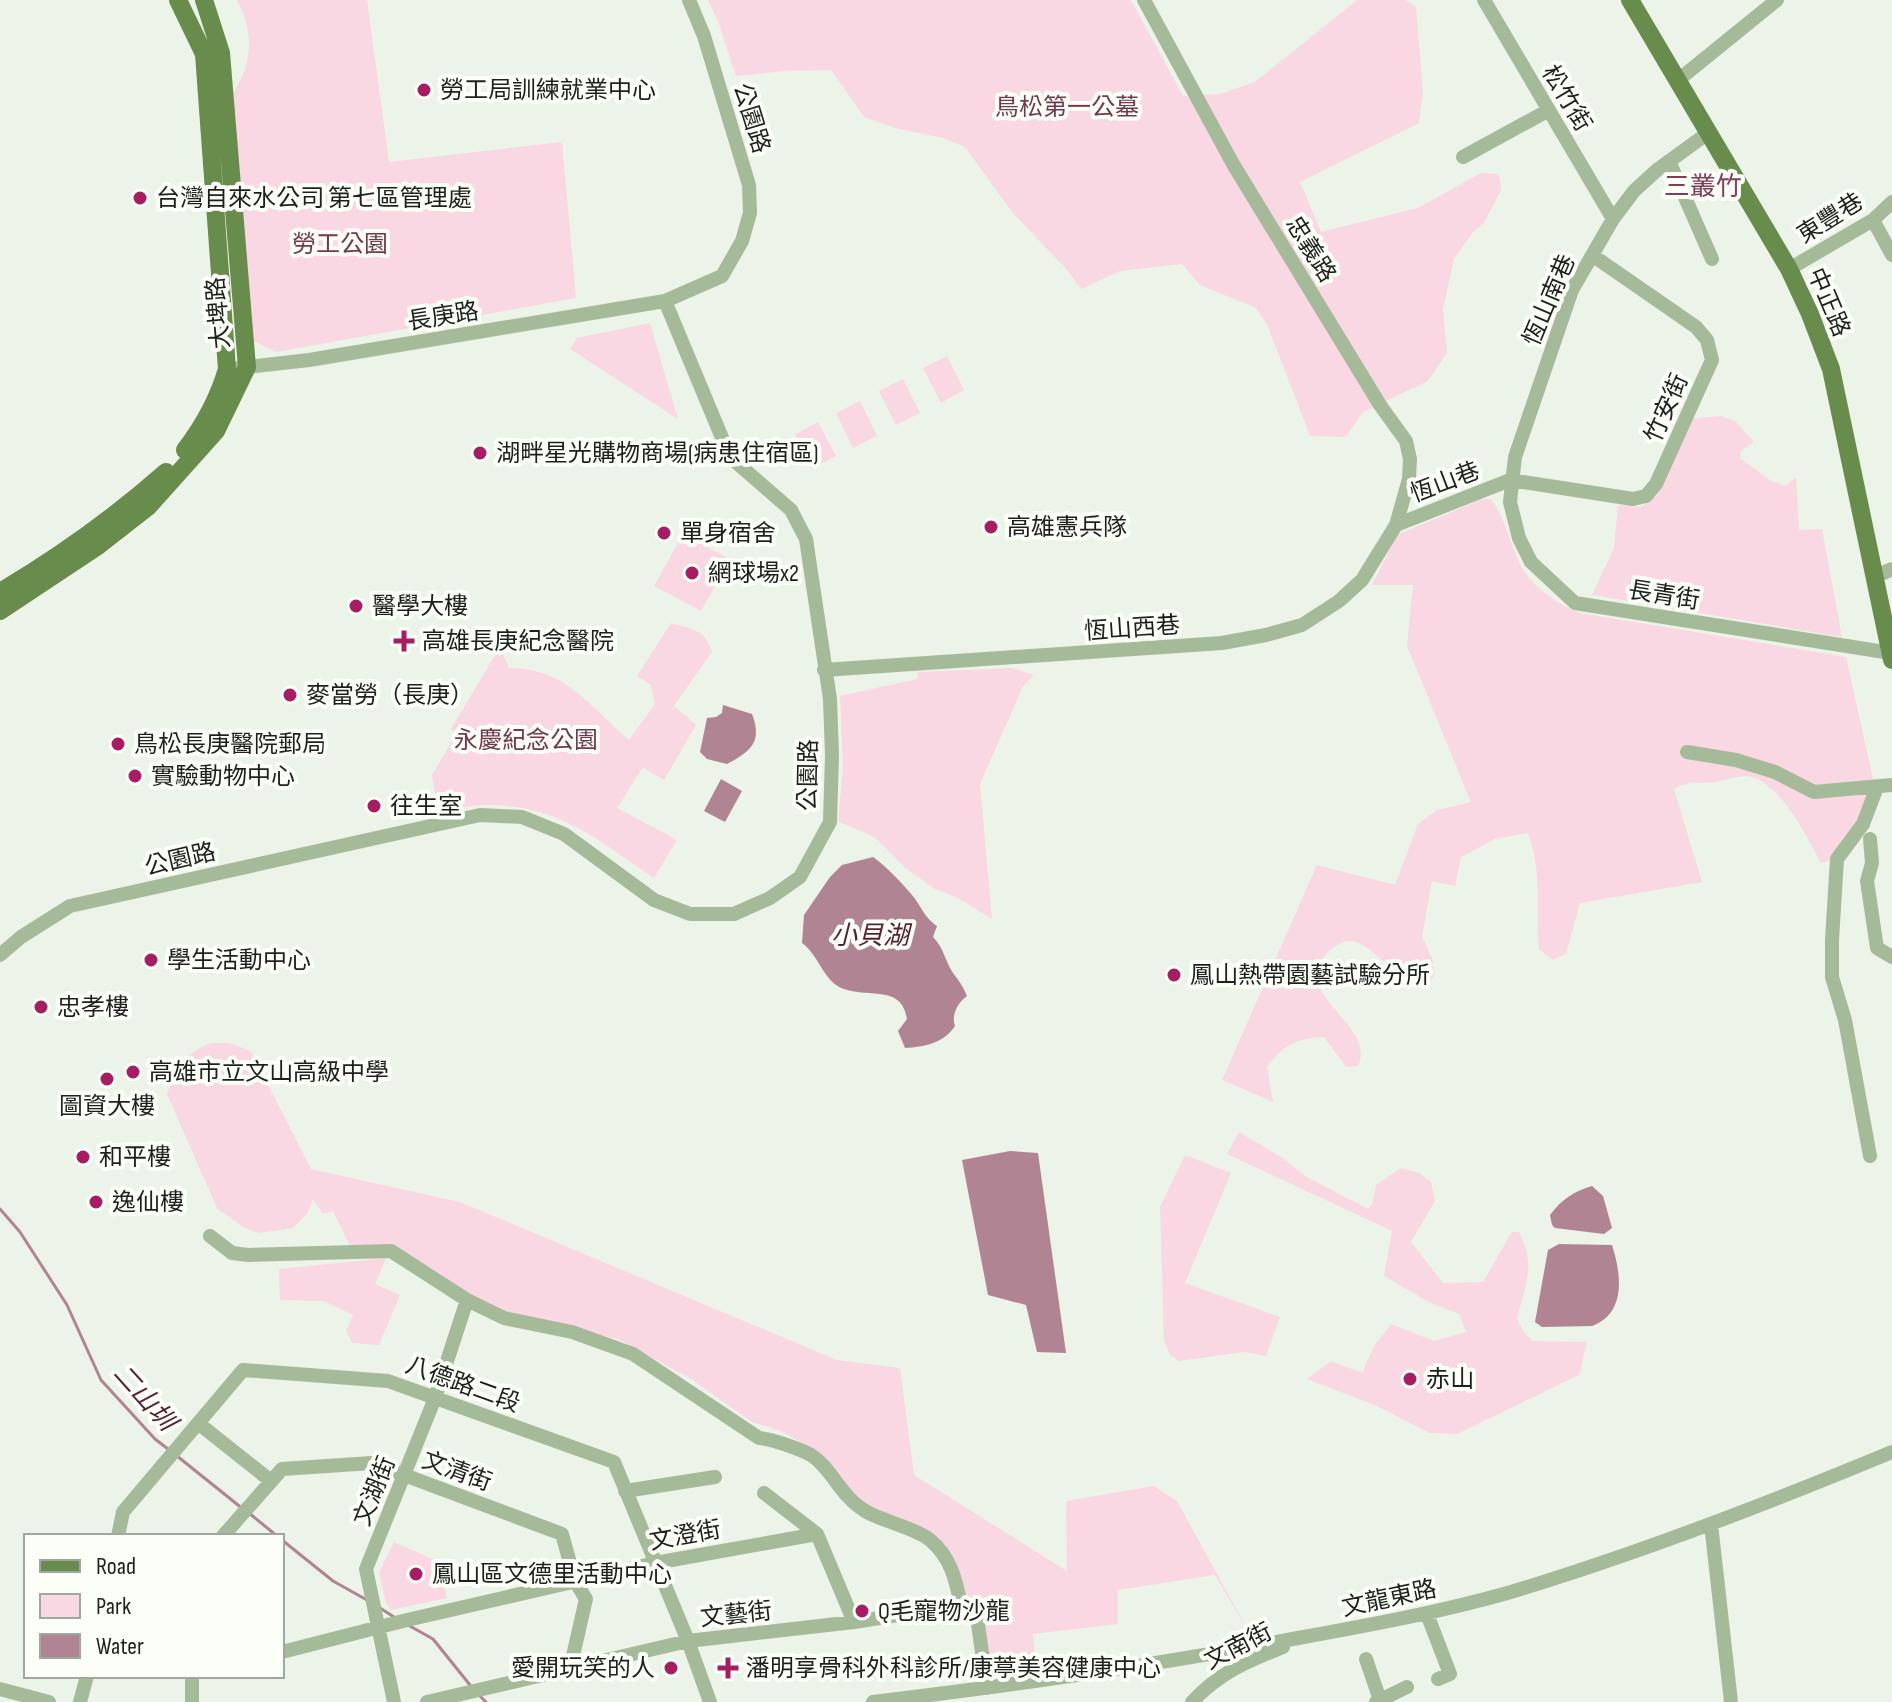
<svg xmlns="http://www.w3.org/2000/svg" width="1892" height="1702" font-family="'Sofia Sans Condensed','Noto Sans TC',sans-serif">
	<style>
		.green { fill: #fad8e3 }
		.water { fill: #b18493 }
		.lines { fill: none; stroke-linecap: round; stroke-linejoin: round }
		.stream { stroke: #b18493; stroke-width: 3 }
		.minor { stroke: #a5ba98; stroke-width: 14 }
		.major { stroke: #678c4c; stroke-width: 18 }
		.poi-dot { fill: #a81d62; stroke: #fbfff8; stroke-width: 3 }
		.labels { text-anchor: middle; stroke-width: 8; stroke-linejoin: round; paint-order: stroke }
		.poi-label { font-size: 24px; fill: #1d201c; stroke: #fbfff8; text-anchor: start }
		.street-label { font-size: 24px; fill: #1d201c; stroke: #fbfff8 }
		.park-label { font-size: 24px; fill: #73374e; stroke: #fbfff8 }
		.neighbourhood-label { font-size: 26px; fill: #823d58; stroke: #fbfff8 }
		.water-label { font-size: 26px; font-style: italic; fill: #571e36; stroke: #fbfff8 }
	</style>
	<rect width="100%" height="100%" fill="#ecf3e8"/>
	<path class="green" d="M 237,0 L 367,0 L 389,162 L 562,142 L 576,298 L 276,352 L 252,340 L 233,93 C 253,64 254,31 237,0 Z
		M 708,0 L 1131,0 L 1183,96 L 1220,94 L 1255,82 L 1357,0 L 1406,0 L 1416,7 L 1423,93 L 1419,123 L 1300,182 L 1321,232 L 1418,208 L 1481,173 L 1499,174 L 1501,190 L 1484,223 L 1473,232 L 1454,259 L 1443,309 L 1447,353 L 1428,381 L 1363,412 L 1346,437 L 1310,436 L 1267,324 L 1256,308 L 1200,285 L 1182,264 L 1120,271 L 1081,289 L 1067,270 L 1012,212 L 965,147 L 943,138 L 899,129 L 864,117 L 831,70 L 785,71 L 736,76 L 718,21 Z
		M 650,323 L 678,419 L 570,349 L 577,338 Z
		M 947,356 L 964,390 L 941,403 L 923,368 Z
		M 903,379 L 920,413 L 896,425 L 879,391 Z
		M 860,401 L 877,436 L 853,448 L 836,413 Z
		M 1720,416 L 1735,421 L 1754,442 L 1741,451 L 1740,458 L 1771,481 L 1786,486 L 1796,477 L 1799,530 L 1822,529 L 1842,637 L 1592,595 L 1614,548 L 1618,505 L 1641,507 L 1658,495 L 1690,419 Z
		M 818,422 L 836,456 L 812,469 L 795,434 Z
		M 1491,499 C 1508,522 1511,551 1525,573 C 1538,591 1560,605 1580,613 L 1846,657 L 1873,779 L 1857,828 L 1833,860 L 1821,863 C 1807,837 1782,786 1752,777 C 1742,774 1726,780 1715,782 C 1699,784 1689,780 1674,789 L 1702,882 L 1580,903 L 1566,954 L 1552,960 L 1539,949 C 1535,907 1543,875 1528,833 L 1495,839 L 1461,857 L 1455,886 L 1432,881 L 1422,936 L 1433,961 L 1434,976 L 1428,982 C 1415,981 1404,978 1393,969 C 1362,945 1351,922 1317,965 C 1318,971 1317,979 1319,985 C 1329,1013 1372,1035 1358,1066 L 1346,1067 L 1324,1037 C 1296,1038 1286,1044 1267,1066 L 1273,1102 L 1222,1080 L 1317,865 L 1395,885 L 1418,824 L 1437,810 L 1471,802 L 1407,646 L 1413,585 L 1372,585 L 1397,535 L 1480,500 Z
		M 683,534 L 730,559 L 701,611 L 654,586 Z
		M 671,623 C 693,630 704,628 712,652 L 674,706 L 696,725 L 664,780 L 643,767 L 617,808 L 677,840 L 654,878 C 599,841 562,807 493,805 C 475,804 456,809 438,812 L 432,775 L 457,733 L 451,729 L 500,647 L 509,668 C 566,668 589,706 629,740 L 655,704 L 651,685 L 637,676 Z
		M 1012,668 L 1034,675 L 1023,686 L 980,784 L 992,919 L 958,898 L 935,889 L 908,870 L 874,837 L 838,821 L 843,767 L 840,696 L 917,679 L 918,672 Z
		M 211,1043 L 229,1043 L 251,1051 L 311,1169 L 460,1202 L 837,1360 L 900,1368 L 914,1475 L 1067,1571 L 1066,1501 L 1154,1486 L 1177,1501 L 1251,1636 L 1215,1575 L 1118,1590 L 1118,1624 L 1033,1634 L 1036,1666 L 997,1671 L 990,1666 L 984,1616 L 988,1609 L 987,1597 L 967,1599 L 934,1538 L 856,1499 L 809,1447 L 781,1431 L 752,1422 L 691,1379 L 620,1340 L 481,1305 L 393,1248 L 351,1248 L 333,1211 L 323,1214 L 313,1199 L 307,1214 L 293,1228 L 259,1233 L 243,1227 L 217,1208 L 167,1094 C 177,1069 185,1052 211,1043 Z
		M 1239,1132 L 1284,1159 L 1305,1176 L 1368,1209 L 1372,1205 L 1376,1185 L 1401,1168 L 1419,1173 L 1431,1182 L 1435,1201 L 1411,1242 L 1443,1283 L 1483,1282 L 1512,1232 L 1519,1232 C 1536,1265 1526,1284 1517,1318 L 1523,1331 L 1532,1341 L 1587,1342 L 1579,1375 L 1457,1434 L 1430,1433 L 1375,1405 L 1307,1379 L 1331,1361 L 1362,1373 L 1374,1346 L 1391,1324 L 1434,1341 L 1466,1332 L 1459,1314 L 1431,1303 L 1384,1276 L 1392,1231 L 1227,1154 Z
		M 1185,1155 L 1231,1173 L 1185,1283 L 1280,1317 L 1266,1356 L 1244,1352 L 1179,1361 L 1170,1355 L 1164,1340 L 1160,1207 Z
		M 386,1258 L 375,1284 L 400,1295 L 379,1345 L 352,1343 L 346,1331 L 353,1315 L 324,1301 L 280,1300 L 279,1269 Z
		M 394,1542 L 439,1562 L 447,1598 L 391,1610 L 386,1603 L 379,1572 Z"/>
	<path class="water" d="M 723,705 L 752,714 C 763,742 750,752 727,764 L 707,759 L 700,752 L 707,718 L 716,717 L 722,713 Z
		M 721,779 L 742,791 L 725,822 L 704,811 Z
		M 873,857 C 888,868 900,881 912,895 C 922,907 923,916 937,926 L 933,937 C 944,948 945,961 953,973 C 959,981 963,986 967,996 C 958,1002 951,1015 955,1026 C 944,1043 924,1047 905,1048 L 898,1031 L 907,1019 C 902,985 871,998 844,989 C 823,982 820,956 802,943 L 804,915 L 830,877 L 842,865 Z
		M 1010,1151 L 1038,1153 L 1066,1353 L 1037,1352 L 1026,1305 L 988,1295 L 962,1160 Z
		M 1592,1186 L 1603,1196 L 1612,1228 L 1604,1234 L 1555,1228 L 1552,1225 L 1550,1215 C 1562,1199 1573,1192 1592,1186 Z
		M 1559,1244 L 1612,1245 C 1621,1273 1627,1313 1592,1326 L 1542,1327 L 1535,1322 L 1548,1250 Z"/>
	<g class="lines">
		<path class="stream" d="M 0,1209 L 20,1232 L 67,1305 L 101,1380 L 155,1439 L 168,1449
			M 177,1456 L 243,1509
			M 249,1513 L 277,1536
			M 282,1540 L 333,1581 L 367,1600
			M 380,1608 L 394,1617
			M 408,1625 L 433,1639 L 470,1685
			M 478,1694 L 486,1702"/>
		<path class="minor" d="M 1484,0 L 1613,219
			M 1677,81 L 1777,0
			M 1708,133 L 1657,170 L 1634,191 L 1613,219 L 1572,290 L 1515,457 L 1510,502 L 1519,538 L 1531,562 L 1575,603 L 1891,653
			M 1463,157 L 1549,110
			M 1669,161 L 1712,259
			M 1873,220 L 1892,255
			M 1789,269 L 1873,220 L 1892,202
			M 239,368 L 309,360 L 665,301 L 722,276 L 742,241 L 750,213 L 749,185 L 704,36 L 689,0
			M 1510,480 L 1633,499 L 1646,496 L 1656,484 L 1712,360 L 1707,340 L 1696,327 L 1592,255
			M 1396,525 L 1510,480
			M 1874,577 L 1892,569
			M 824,670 L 1222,643 L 1266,635 L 1302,625 L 1339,601 L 1362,580 L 1396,525 L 1409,479 L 1410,459 L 1406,441 L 1380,405 L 1233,164 L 1144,0
			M 1687,752 L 1736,760 L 1775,772 L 1814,792 L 1892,785
			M 1870,839 L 1872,863 L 1867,881 L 1877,948 L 1892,957
			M 0,955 L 21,937 L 70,906 L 480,815 L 522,817 L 564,834 L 654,900 L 690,914 L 734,914 L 770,898 L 800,877 L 830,822 L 832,755 L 830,699 L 806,539 L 791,510 L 730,457 L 665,301
			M 1870,1156 L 1845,1020 L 1832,977 L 1832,940 L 1837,859 L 1863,824 L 1877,787
			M 210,1236 L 232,1253 L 248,1255 L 391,1251 L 467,1300 L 504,1318 L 572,1332 L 633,1354 L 759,1438 C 772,1439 800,1449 811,1455 C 831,1467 841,1498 867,1512 C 885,1522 915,1528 930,1540 C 951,1557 956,1581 961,1605
			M 198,1423 L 271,1481
			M 625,1491 L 715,1477
			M 764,1493 L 817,1534 L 854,1622
			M 1711,1524 L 1731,1702
			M 118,1536 L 123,1512 L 243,1370 L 388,1381 L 614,1462 L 688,1641 L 710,1702
			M 223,1536 L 282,1469 L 372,1463 L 562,1534 L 575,1581 L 586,1599 L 570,1669
			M 1427,1614 L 1450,1674 L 1438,1679
			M 282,1652 L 407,1620 L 655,1563 L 817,1534
			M 1366,1659 L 1380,1700
			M 192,1676 L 192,1702
			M 0,1689 L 49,1702
			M 80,1702 L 87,1676
			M 394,1702 L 366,1569 L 435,1398 L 467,1300
			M 427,1702 L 688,1641 L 854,1622 L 961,1605 L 972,1608 L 977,1617 L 987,1688
			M 873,1702 C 1016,1685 1157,1665 1298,1638 C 1370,1625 1441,1612 1511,1592 C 1640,1553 1767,1504 1892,1452
			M 1192,1702 C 1220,1672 1246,1662 1283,1647
			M 1376,1702 L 1407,1687"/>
		<path class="major" d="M 178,0 L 204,54 L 227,369 C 218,400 204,425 185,450
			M 1630,0 L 1789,269 L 1810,314 L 1831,369 L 1892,660
			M 0,592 C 59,557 115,517 166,472
			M 0,611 L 98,546 L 148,507 L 216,431 L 247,367 L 221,53 L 204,0"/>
	</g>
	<g class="poi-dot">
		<circle cx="424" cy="90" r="8"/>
		<circle cx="140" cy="198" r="8"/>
		<circle cx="480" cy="453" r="8"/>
		<circle cx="991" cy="527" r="8"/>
		<circle cx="664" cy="533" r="8"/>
		<circle cx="692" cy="573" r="8"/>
		<circle cx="356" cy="606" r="8"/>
		<path d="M400 629h8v8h8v8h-8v8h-8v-8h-8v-8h8z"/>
		<circle cx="290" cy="695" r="8"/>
		<circle cx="118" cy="744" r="8"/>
		<circle cx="135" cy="776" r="8"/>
		<circle cx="374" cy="806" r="8"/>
		<circle cx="151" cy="960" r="8"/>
		<circle cx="1174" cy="975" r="8"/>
		<circle cx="41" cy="1007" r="8"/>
		<circle cx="133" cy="1072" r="8"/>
		<circle cx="107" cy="1079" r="8"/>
		<circle cx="83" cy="1157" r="8"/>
		<circle cx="96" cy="1202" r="8"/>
		<circle cx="1410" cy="1379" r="8"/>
		<circle cx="416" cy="1574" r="8"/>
		<circle cx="862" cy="1611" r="8"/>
		<circle cx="671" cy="1668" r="8"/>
		<path d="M724 1656h8v8h8v8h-8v8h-8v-8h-8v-8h8z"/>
	</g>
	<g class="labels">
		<g class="poi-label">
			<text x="440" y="98">勞工局訓練就業中心</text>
			<text x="156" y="206">台灣自來水公司 第七區管理處</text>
			<text x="496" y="461">湖畔星光購物商場(病患住宿區)</text>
			<text x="1007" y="535">高雄憲兵隊</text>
			<text x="680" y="541">單身宿舍</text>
			<text x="708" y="581">網球場x2</text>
			<text x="372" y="614">醫學大樓</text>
			<text x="422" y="649">高雄長庚紀念醫院</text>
			<text x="306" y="703">麥當勞（長庚）</text>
			<text x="134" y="752">鳥松長庚醫院郵局</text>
			<text x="151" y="784">實驗動物中心</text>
			<text x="390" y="814">往生室</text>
			<text x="167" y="968">學生活動中心</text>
			<text x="1190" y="983">鳳山熱帶園藝試驗分所</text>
			<text x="57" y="1015">忠孝樓</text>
			<text x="149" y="1080">高雄市立文山高級中學</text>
			<text x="107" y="1114" text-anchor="middle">圖資大樓</text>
			<text x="99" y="1165">和平樓</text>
			<text x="112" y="1210">逸仙樓</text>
			<text x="1426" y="1387">赤山</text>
			<text x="432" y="1582">鳳山區文德里活動中心</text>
			<text x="878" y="1619">Q毛寵物沙龍</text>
			<text x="655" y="1676" text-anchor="end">愛開玩笑的人</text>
			<text x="746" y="1676">潘明享骨科外科診所/康葶美容健康中心</text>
		</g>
		<g class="street-label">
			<text transform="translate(1567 98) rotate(59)" y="8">松竹街</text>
			<text transform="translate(752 118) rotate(73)" y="8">公園路</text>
			<text transform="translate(1830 218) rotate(-32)" y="8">東豐巷</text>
			<text transform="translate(1311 249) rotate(58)" y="8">忠義路</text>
			<text transform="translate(1549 300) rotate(-67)" y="8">恆山南巷</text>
			<text transform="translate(1829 302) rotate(67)" y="8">中正路</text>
			<text transform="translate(218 313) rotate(-95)" y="8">大埤路</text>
			<text transform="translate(443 316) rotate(-9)" y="8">長庚路</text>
			<text transform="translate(1666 408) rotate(-66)" y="8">竹安街</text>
			<text transform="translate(1445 482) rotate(-21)" y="8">恆山巷</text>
			<text transform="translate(1664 595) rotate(9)" y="8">長青街</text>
			<text transform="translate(1132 628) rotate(-4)" y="8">恆山西巷</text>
			<text transform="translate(808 775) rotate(-89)" y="8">公園路</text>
			<text transform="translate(180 859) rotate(-13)" y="8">公園路</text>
			<text transform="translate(463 1384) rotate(20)" y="8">八德路二段</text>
			<text transform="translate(457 1471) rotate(20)" y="8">文清街</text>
			<text transform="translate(374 1491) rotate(-68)" y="8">文湖街</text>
			<text transform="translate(685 1535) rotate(-10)" y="8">文澄街</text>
			<text transform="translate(1389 1598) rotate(-12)" y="8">文龍東路</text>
			<text transform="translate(736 1614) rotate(-6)" y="8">文藝街</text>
			<text transform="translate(1238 1646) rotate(-27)" y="8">文南街</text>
		</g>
		<g class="park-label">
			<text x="1067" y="115">鳥松第一公墓</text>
			<text x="340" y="252">勞工公園</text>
			<text x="526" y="748">永慶紀念公園</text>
		</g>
		<g class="neighbourhood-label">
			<text x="1703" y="195">三叢竹</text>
		</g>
		<g class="water-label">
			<text x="870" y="944">小貝湖</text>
			<text transform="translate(145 1397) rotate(48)" y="9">二山圳</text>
		</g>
	</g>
	<rect x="24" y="1534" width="260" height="144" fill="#fbfff8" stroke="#a2a6a0" stroke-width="2"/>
	<rect x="40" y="1560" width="40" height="12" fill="#678c4c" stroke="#a2a6a0" stroke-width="2"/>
	<text x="96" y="1574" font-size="24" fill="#1d201c">Road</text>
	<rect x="40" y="1594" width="40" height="24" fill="#fad8e3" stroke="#a2a6a0" stroke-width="2"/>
	<text x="96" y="1614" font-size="24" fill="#1d201c">Park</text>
	<rect x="40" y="1634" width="40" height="24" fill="#b18493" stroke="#a2a6a0" stroke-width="2"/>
	<text x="96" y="1654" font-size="24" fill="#1d201c">Water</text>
</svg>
